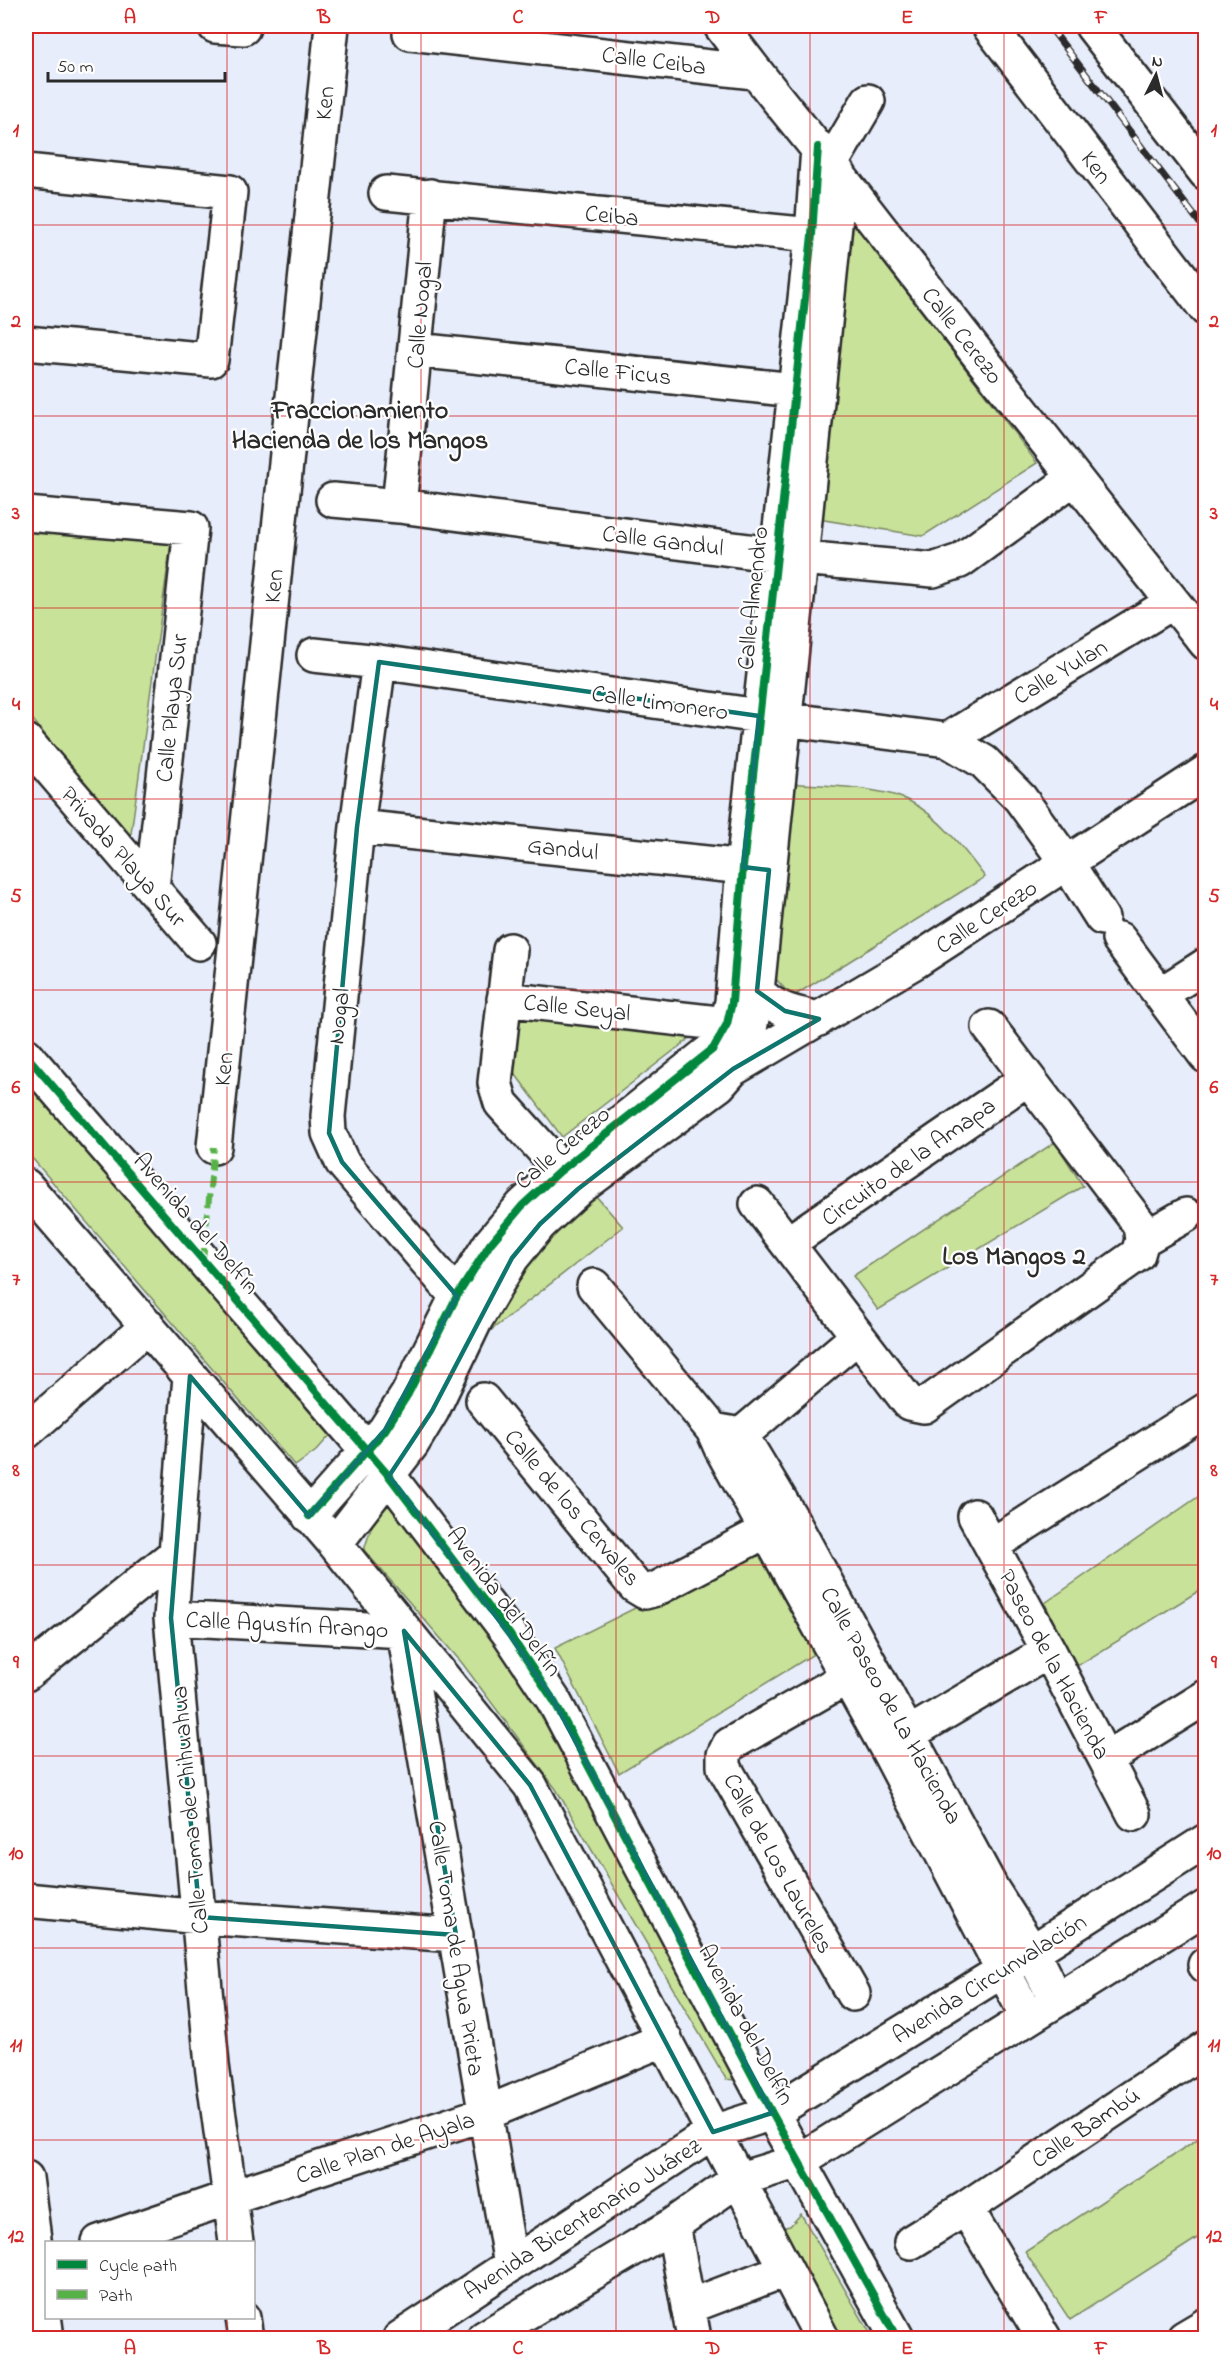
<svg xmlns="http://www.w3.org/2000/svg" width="1231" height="2364" font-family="'Indie Flower',sans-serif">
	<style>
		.green { fill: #c8e299; stroke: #7a8662; stroke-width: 1.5 }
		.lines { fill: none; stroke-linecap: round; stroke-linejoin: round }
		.minor-casing { stroke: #2b2b2b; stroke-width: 38 }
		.minor { stroke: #fff; stroke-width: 33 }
		.rail-casing { stroke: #2b2b2b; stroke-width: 7 }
		.rail { stroke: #fff; stroke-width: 4.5; stroke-dasharray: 14; stroke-linecap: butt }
		.quiet { stroke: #56b246; stroke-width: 6; stroke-dasharray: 12 6; stroke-linecap: butt }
		.cycleway-casing { stroke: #fff; stroke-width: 11 }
		.cycleway { stroke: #00873e; stroke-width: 8 }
		.marked { fill: none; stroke: #0f766e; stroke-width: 4.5; stroke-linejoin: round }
		.grid { fill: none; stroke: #d62828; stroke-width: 1.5; stroke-opacity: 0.55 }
		.labels { text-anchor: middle; stroke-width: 4.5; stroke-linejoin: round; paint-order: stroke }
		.street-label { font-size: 24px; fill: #2b2b2b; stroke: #fff }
		.neighbourhood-label { font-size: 26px; font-weight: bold; fill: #2b2b2b; stroke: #fff }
		.neatline { fill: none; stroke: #d62828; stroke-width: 2 }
		.grid-label { font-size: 20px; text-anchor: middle; font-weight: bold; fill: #d62828 }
	</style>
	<rect width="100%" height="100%" fill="#e7edfb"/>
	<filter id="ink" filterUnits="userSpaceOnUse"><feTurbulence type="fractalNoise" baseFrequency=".0167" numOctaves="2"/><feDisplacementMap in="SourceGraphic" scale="12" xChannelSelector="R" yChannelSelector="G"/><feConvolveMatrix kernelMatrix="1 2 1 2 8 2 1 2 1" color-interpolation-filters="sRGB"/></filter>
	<g filter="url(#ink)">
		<path class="green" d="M 844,208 L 1037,463 L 923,536 L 812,518 Z
			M 26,523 L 172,535 L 130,841 L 26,711 Z
			M 788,783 C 822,786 882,786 911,802 C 941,818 965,851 985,877 L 792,997 L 767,969 Z
			M 518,1011 L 699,1031 L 562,1137 L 510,1067 Z
			M 26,1071 L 333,1432 L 316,1451 L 295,1466 L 26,1151 Z
			M 1055,1142 L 1083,1186 L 878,1310 L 853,1276 Z
			M 589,1188 L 623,1227 L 476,1342 L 537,1230 Z
			M 1205,1492 L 1205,1587 L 1074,1668 L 1045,1603 Z
			M 393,1501 L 540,1706 L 745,2081 L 726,2079 L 556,1789 L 462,1663 L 364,1550 L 374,1519 Z
			M 759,1546 L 817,1652 L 619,1773 L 555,1648 Z
			M 1205,2134 L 1205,2233 L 1070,2320 L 1025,2252 Z
			M 801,2214 L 873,2338 L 836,2338 L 776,2229 L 790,2226 Z"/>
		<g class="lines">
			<defs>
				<path id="minor" d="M 215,26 L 243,28 L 243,26
					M 721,26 C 764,85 813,141 858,200 C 973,348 1088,497 1206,643
					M 989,26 L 1206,309
					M 1092,26 L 1206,173
					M 410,33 L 754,72
					M 831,164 L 868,101
					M 26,171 L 230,192 L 211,360 L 26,343
					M 386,193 L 812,235 L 833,246
					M 416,350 L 795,390 L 817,390
					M 333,500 L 399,506 L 802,558 L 933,570 L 960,561 L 1074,478
					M 399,506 L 430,196
					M 26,514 L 191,528 L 152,888
					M 314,655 L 379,662 L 759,716 L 947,740 L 984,762 L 1020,798 L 1067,863 L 1102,918
					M 379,662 L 357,827 L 328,1116 L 329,1133 L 342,1162 L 471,1313
					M 947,740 L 1173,602
					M 26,741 L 199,943
					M 357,827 L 765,869
					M 1119,939 L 1206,1056
					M 510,950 L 495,1083 L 501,1103 L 575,1185
					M 757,991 C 776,1011 793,1013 819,1019
					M 1161,994 L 1206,965
					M 504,999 L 727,1024
					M 26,1055 L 389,1476 L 510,1635 L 554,1701 L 772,2113 L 897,2338
					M 733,1069 L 748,1040 L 757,991 L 840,176
					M 214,1147 L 332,26
					M 26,1186 L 335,1544 L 530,1785 L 822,2338
					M 757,1204 L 909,1403 L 924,1406 L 1138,1254 L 1142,1240 L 1140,1225 L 989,1027
					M 1142,1240 L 1186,1215
					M 788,1243 L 1027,1079
					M 594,1286 L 713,1430 L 721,1448 L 886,1747 L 1028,2018
					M 190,1376 L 171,1618 L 212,2065 L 236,2242
					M 483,1400 L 635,1586 L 645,1592 L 656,1589 L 785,1521
					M 713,1430 L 741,1435 L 791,1518 L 993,1891 L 1032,1952 L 1056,2000
					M 26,1432 L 148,1326
					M 723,1447 L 741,1435 L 858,1336
					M 309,1516 L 385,1430 L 408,1394 L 457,1296 L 490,1244 L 522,1206 L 560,1171 L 713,1049 L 727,1024 L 732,1002 L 743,867 L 812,235 L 818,147
					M 975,1516 L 1049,1651 L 1134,1814
					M 335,1544 L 412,1444 L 432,1411 L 476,1319 L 512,1258 L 540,1224 L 578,1189 L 719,1085 L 733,1069 L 916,961 L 1206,772
					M 992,1545 L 1206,1410
					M 171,1618 L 404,1631 L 511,2265
					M 26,1674 L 174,1555
					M 890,1745 L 1049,1651
					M 1106,1759 L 1206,1697
					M 26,1900 L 200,1917 L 456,1935
					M 1205,1965 L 1206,1966
					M 853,1994 L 724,1767 L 724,1755 L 729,1745 L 865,1667
					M 26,2178 L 47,2338
					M 966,2208 L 1044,2338
					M 673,2225 L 694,2338
					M 99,2242 L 231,2197 L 484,2114 L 665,2039
					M 911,2242 L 966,2208 L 1206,2048
					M 688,2307 L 785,2270
					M 243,2318 L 246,2338
					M 400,2338 L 713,2132 L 772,2113 L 1002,1971 L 1206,1841
					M 484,2338 L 673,2225 L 737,2180 L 799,2161 L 1206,1907
					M 1184,2338 L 1206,2325"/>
			</defs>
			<use href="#minor" class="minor-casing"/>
			<use href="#minor" class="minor"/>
			<defs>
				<path id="rail" d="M 1049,26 L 1206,231"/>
			</defs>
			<use href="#rail" class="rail-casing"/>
			<use href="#rail" class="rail"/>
			<path class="quiet" d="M 203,1260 L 214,1147"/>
			<defs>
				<path id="cycleway" d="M 26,1055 L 389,1476 L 510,1635 L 554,1701 L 772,2113 L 897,2338
					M 309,1516 L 385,1430 L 408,1394 L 457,1296 L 490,1244 L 522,1206 L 560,1171 L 713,1049 L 727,1024 L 732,1002 L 743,867 L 812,235 L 818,147"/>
			</defs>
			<use href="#cycleway" class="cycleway-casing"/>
			<use href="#cycleway" class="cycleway"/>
		</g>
	</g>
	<path class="marked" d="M 379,662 L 759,716 L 743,867 L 769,870 L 757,991 L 785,1011 L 819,1019 L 733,1069 L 578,1189 L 540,1224 L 512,1258 L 432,1411 L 389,1476 L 510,1635 L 554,1701 L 772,2113 L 713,2132 L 530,1785 L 404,1631 L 456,1935 L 200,1917 L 171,1618 L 190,1376 L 309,1516 L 385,1430 L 457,1296 L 342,1162 L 329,1133 L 357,827 Z"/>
	<path class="grid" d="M 227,26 L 227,2242M 421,26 L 421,2338M 616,26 L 616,2338M 810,26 L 810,2338M 1004,26 L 1004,2338M 26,225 L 1206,225M 26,416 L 1206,416M 26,608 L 1206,608M 26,799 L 1206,799M 26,990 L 1206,990M 26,1182 L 1206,1182M 26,1374 L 1206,1374M 26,1565 L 1206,1565M 26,1756 L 1206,1756M 26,1948 L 1206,1948M 26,2140 L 1206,2140M 227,2318 L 227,2338"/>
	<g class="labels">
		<g class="street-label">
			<text transform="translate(654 60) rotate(7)" y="8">Calle Ceiba</text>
			<text transform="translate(324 103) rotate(-84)" y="8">Ken</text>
			<text transform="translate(1097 167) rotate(53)" y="8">Ken</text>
			<text transform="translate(612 215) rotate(6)" y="8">Ceiba</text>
			<text transform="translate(419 315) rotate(-85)" y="8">Calle Nogal</text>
			<text transform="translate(963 335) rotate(52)" y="8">Calle Cerezo</text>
			<text transform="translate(618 371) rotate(6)" y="8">Calle Ficus</text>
			<text transform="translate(663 540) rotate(7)" y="8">Calle Gandul</text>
			<text transform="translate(273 586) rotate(-84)" y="8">Ken</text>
			<text transform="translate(752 598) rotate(-84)" y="8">Calle Almendro</text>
			<text transform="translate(1060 671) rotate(-31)" y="8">Calle Yulan</text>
			<text transform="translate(660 702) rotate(8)" y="8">Calle Limonero</text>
			<text transform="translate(171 708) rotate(-84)" y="8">Calle Playa Sur</text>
			<text transform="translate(563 848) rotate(6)" y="8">Gandul</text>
			<text transform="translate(124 856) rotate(49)" y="8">Privada Playa Sur</text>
			<text transform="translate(986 916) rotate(-33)" y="8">Calle Cerezo</text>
			<text transform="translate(577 1007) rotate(6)" y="8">Calle Seyal</text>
			<text transform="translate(338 1016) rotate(-84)" y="8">Nogal</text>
			<text transform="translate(223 1069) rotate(-84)" y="8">Ken</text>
			<text transform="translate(562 1147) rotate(-40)" y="8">Calle Cerezo</text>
			<text transform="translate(908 1161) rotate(-35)" y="8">Circuito de la Amapa</text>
			<text transform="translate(197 1223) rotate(49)" y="8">Avenida del Delfín</text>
			<text transform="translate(573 1507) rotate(50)" y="8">Calle de los Cervales</text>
			<text transform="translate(505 1601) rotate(54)" y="8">Avenida del Delfín</text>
			<text transform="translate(287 1624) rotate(3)" y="8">Calle Agustín Arango</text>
			<text transform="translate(1055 1664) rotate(62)" y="8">Paseo de la Hacienda</text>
			<text transform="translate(892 1705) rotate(61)" y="8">Calle Paseo de La Hacienda</text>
			<text transform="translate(189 1810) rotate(-95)" y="8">Calle Toma de Chihuahua</text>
			<text transform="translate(779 1863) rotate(61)" y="8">Calle de Los Laureles</text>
			<text transform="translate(457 1948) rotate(81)" y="8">Calle Toma de Agua Prieta</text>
			<text transform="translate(989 1978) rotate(-32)" y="8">Avenida Circunvalación</text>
			<text transform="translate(747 2024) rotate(62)" y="8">Avenida del Delfín</text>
			<text transform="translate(1085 2127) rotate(-34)" y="8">Calle Bambú</text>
			<text transform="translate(385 2147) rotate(-18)" y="8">Calle Plan de Ayala</text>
			<text transform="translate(582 2218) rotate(-33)" y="8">Avenida Bicentenario Juárez</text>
		</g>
		<g class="neighbourhood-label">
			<text x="360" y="418">Fraccionamiento<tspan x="360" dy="30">Hacienda de los Mangos</tspan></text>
			<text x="1014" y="1264">Los Mangos 2</text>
		</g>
	</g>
	<rect width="1231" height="2364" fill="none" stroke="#fff" stroke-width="66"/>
	<rect x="45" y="2241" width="210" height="78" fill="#ffffff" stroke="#aaaaaa" stroke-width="1.5"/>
	<rect x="57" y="2260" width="30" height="9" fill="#00873e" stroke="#aaaaaa" stroke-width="1.5"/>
	<text x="99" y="2271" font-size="18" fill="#2b2b2b">Cycle path</text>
	<rect x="57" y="2290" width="30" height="9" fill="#56b246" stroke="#aaaaaa" stroke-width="1.5"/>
	<text x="99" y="2301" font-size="18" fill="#2b2b2b">Path</text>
	<g transform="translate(1156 75) rotate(6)" stroke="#ffffff" stroke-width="4.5" paint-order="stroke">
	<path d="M0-4.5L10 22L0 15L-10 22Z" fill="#2b2b2b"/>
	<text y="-9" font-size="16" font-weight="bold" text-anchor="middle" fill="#2b2b2b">N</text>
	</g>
	<path d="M48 72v9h177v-9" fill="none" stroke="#2b2b2b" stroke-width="3"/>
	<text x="57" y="72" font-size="18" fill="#2b2b2b" stroke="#ffffff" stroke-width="4.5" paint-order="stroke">50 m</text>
	<rect x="33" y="33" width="1165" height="2298" class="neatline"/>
	<g class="grid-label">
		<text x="130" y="23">A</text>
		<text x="324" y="23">B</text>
		<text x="518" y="23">C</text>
		<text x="713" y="23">D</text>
		<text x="907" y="23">E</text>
		<text x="1101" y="23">F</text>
		<text x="16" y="136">1</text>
		<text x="1214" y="136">1</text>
		<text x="16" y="327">2</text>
		<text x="1214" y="327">2</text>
		<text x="16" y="519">3</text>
		<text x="1214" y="519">3</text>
		<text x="16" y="710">4</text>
		<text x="1214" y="710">4</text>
		<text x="16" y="902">5</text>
		<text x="1214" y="902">5</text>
		<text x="16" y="1093">6</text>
		<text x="1214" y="1093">6</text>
		<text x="16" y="1285">7</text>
		<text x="1214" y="1285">7</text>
		<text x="16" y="1476">8</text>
		<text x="1214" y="1476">8</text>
		<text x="16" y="1668">9</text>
		<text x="1214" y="1668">9</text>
		<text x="16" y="1859">10</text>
		<text x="1214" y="1859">10</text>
		<text x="16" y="2051">11</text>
		<text x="1214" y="2051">11</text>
		<text x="16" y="2242">12</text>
		<text x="1214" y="2242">12</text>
		<text x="130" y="2354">A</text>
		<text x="324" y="2354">B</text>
		<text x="518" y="2354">C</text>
		<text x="713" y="2354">D</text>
		<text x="907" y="2354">E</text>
		<text x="1101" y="2354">F</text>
	</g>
</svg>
